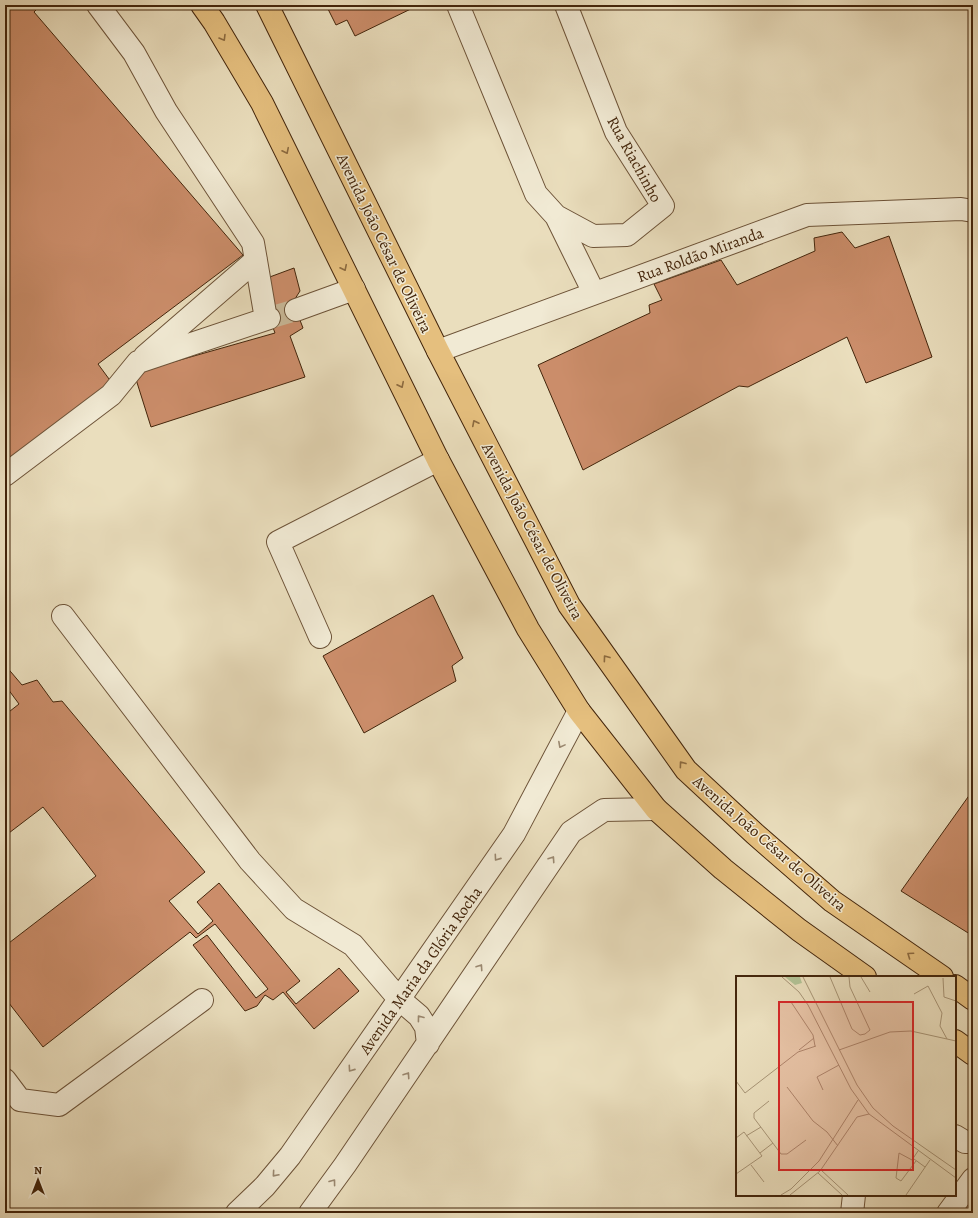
<svg xmlns="http://www.w3.org/2000/svg" width="978" height="1218" font-family="Alegreya,serif">
	<style>
		.building { fill: #cb8d6a; stroke: #43250b }
		.lines { fill: none; stroke-linecap: round; stroke-linejoin: round }
		.minor-tunnel { stroke: #c9b999; stroke-width: 22; stroke-dasharray: 22 11; stroke-linecap: butt }
		.minor-casing { stroke: #6d5338; stroke-width: 24 }
		.major-casing { stroke: #43250b; stroke-width: 24 }
		.minor { stroke: #f1ead4; stroke-width: 22 }
		.major { stroke: #e5bf7e; stroke-width: 22 }
		.oneway { stroke: #8c6a3f }
		.oneway2 { stroke: #9a8870 }
		.labels { text-anchor: middle; stroke-width: 3; stroke-linejoin: round; paint-order: stroke }
		.street-label { font-size: 16px; fill: #43250b; stroke: #f1ead4 }
		.inset-road { fill: none; stroke: #a79476; stroke-width: 1 }
		.view { fill: #d62828; fill-opacity: 0.15; stroke: #d62828; stroke-width: 2 }
		.inset-edge { fill: none; stroke: #43250b; stroke-width: 2 }
	</style>
	<rect width="100%" height="100%" fill="#eadebd"/>
	<filter id="stains"><feTurbulence type="fractalNoise" baseFrequency=".005" numOctaves="4"/><feColorMatrix values="0 0 0 0 .2 0 0 0 0 .09 0 0 0 0 .02 0 0 0 .5 -.17"/></filter>
	<radialGradient id="worn" r=".72"><stop offset=".6" stop-color="#630" stop-opacity="0"/><stop offset="1" stop-color="#630" stop-opacity=".3"/></radialGradient>
	<path class="building" d="M 5,5 L 41,5 L 34,12 L 243,255 L 98,364 L 112,383 L 5,464 Z
		M 326,5 L 419,5 L 355,36 L 347,20 L 336,25 Z
		M 842,232 L 855,248 L 889,236 L 932,357 L 866,383 L 847,337 L 748,387 L 739,386 L 583,470 L 538,365 L 650,313 L 649,305 L 662,300 L 654,284 L 721,260 L 737,285 L 815,251 L 814,238 Z
		M 294,268 L 300,291 L 293,302 L 303,328 L 290,336 L 305,377 L 151,427 L 134,373 L 275,333 L 265,306 L 267,278 Z
		M 433,595 L 463,658 L 452,666 L 456,681 L 364,733 L 323,656 Z
		M 5,665 L 22,685 L 37,680 L 53,702 L 62,701 L 205,872 L 169,901 L 198,934 L 213,921 L 197,902 L 219,883 L 300,981 L 286,992 L 296,1004 L 339,968 L 359,991 L 314,1029 L 283,992 L 273,1000 L 265,995 L 257,1006 L 245,1011 L 193,945 L 207,935 L 256,998 L 268,989 L 215,924 L 196,938 L 190,932 L 43,1047 L 5,998 L 5,946 L 96,876 L 43,807 L 5,836 L 5,715 L 19,704 L 5,685 Z
		M 973,790 L 973,936 L 901,891 Z"/>
	<g class="lines">
		<path class="minor-tunnel" d="M 269,318 L 296,310"/>
		<defs>
			<path id="minor" d="M 98,5 L 134,53 L 166,111 L 253,243 L 266,319
				M 458,5 L 536,194 L 556,216 L 593,236 L 627,235 L 663,206 L 616,132 L 566,5
				M 556,216 L 594,293
				M 296,310 L 354,289
				M 438,351 L 807,215 L 961,209 L 973,211
				M 145,356 L 256,260
				M 5,475 L 111,395 L 138,362 L 269,318
				M 63,616 L 250,861 L 294,909 L 353,945 L 399,999 L 419,1016 L 426,1027 L 428,1044
				M 320,637 L 278,542 L 438,460
				M 5,1080 L 20,1100 L 59,1105 L 202,1000
				M 955,1136 L 965,1142 L 973,1142
				M 237,1213 L 265,1186 L 290,1156 L 514,834 L 579,711
				M 310,1213 L 345,1165 L 571,832 L 604,810 L 656,809
				M 852,1213 L 854,1195
				M 948,1213 L 973,1179"/>
			<path id="major" d="M 202,5 L 214,22 L 262,103 L 438,460 L 528,629 L 579,711 L 656,809 L 723,869 L 799,930 L 865,977
				M 267,5 L 438,351 L 569,605 L 686,770 L 755,834 L 832,901 L 942,977
				M 955,986 L 973,999
				M 955,1041 L 973,1054"/>
		</defs>
		<use href="#minor" class="minor-casing"/>
		<use href="#major" class="major-casing"/>
		<use href="#minor" class="minor"/>
		<use href="#major" class="major"/>
	</g>
	<defs><path id="oneway-chevron" d="M-2-3.5L2.5 0L-2 3.5" fill="none" stroke-width="1.6" stroke-linecap="round" stroke-linejoin="round"/></defs>
	<g class="oneway">
		<use href="#oneway-chevron" transform="translate(223 38) rotate(59)"/>
		<use href="#oneway-chevron" transform="translate(286 151) rotate(64)"/>
		<use href="#oneway-chevron" transform="translate(344 268) rotate(64)"/>
		<use href="#oneway-chevron" transform="translate(401 385) rotate(64)"/>
		<use href="#oneway-chevron" transform="translate(475 423) rotate(-117)"/>
		<use href="#oneway-chevron" transform="translate(606 658) rotate(-126)"/>
		<use href="#oneway-chevron" transform="translate(682 764) rotate(-126)"/>
		<use href="#oneway-chevron" transform="translate(910 955) rotate(-145)"/>
	</g>
	<g class="oneway2">
		<use href="#oneway-chevron" transform="translate(561 745) rotate(118)"/>
		<use href="#oneway-chevron" transform="translate(497 858) rotate(125)"/>
		<use href="#oneway-chevron" transform="translate(552 859) rotate(-56)"/>
		<use href="#oneway-chevron" transform="translate(480 967) rotate(-56)"/>
		<use href="#oneway-chevron" transform="translate(420 1018) rotate(-127)"/>
		<use href="#oneway-chevron" transform="translate(351 1069) rotate(125)"/>
		<use href="#oneway-chevron" transform="translate(407 1075) rotate(-56)"/>
		<use href="#oneway-chevron" transform="translate(275 1174) rotate(131)"/>
		<use href="#oneway-chevron" transform="translate(333 1182) rotate(-53)"/>
	</g>
	<g class="labels">
		<g class="street-label">
			<text transform="translate(635 159) rotate(61)" y="6">Rua Riachinho</text>
			<text transform="translate(385 243) rotate(64)" y="6">Avenida João César de Oliveira</text>
			<text transform="translate(700 254) rotate(-20)" y="6">Rua Roldão Miranda</text>
			<text transform="translate(533 531) rotate(62)" y="6">Avenida João César de Oliveira</text>
			<text transform="translate(770 843) rotate(41)" y="6">Avenida João César de Oliveira</text>
			<text transform="translate(420 970) rotate(-55)" y="6">Avenida Maria da Glória Rocha</text>
		</g>
	</g>
	<g transform="translate(736 976)">
		<rect width="220" height="220" fill="#eadebd"/>
		<path d="M 49,1 L 64,1 L 66,7 L 59,9 Z" fill="#b2c295"/>
		<path class="inset-road" d="M 46,1 L 63,16 L 72,29 L 115,113 L 133,138 L 220,202M 67,1 L 121,109 L 137,132 L 157,150 L 220,194M 94,1 L 116,53 L 124,59 L 129,58 L 134,54 L 114,11 L 113,1M 125,1 L 134,16M 207,2 L 208,21 L 220,25M 178,18 L 192,10 L 206,37 L 204,50 L 211,63M 55,26 L 77,59 L 79,70M 63,74 L 78,62M 103,74 L 154,56 L 175,55 L 220,65M 0,105 L 9,117 L 62,76 L 80,70M 51,111 L 77,145 L 91,156 L 102,170M 87,114 L 81,101 L 103,89M 33,125 L 18,137 L 18,142 L 45,178 L 51,178 L 70,164M 10,160 L 25,151M 0,162 L 8,156 L 26,180 L 0,198M 24,177 L 37,167M 178,183 L 189,191M 180,185 L 165,205 L 160,202 L 163,177 L 176,184 L 182,175M 15,189 L 28,206M 85,194 L 112,219M 82,197 L 106,219M 45,219 L 55,213 L 83,185 L 122,124M 54,219 L 84,195 L 121,141 L 133,138M 170,219 L 194,184"/>
		<path class="view" d="M 43,26 L 177,26 L 177,194 L 43,194 Z"/>
		<rect width="220" height="220" class="inset-edge"/>
	</g>
	<rect width="978" height="1218" fill="none" stroke="#eadebd" stroke-width="20"/>
	<rect x="6" y="6" width="966" height="1206" fill="none" stroke="#43250b" stroke-width="2"/>
	<rect x="10" y="10" width="958" height="1198" fill="none" stroke="#43250b"/>
	<g transform="translate(38 1180)" stroke="#f1ead4" stroke-width="3" paint-order="stroke">
	<path d="M0-3L7 15L0 10L-7 15Z" fill="#43250b"/>
	<text y="-6" font-size="11" font-weight="bold" text-anchor="middle" fill="#43250b">N</text>
	</g>
	<rect width="100%" height="100%" filter="url(#stains)"/>
	<rect width="100%" height="100%" fill="url(#worn)"/>
</svg>
